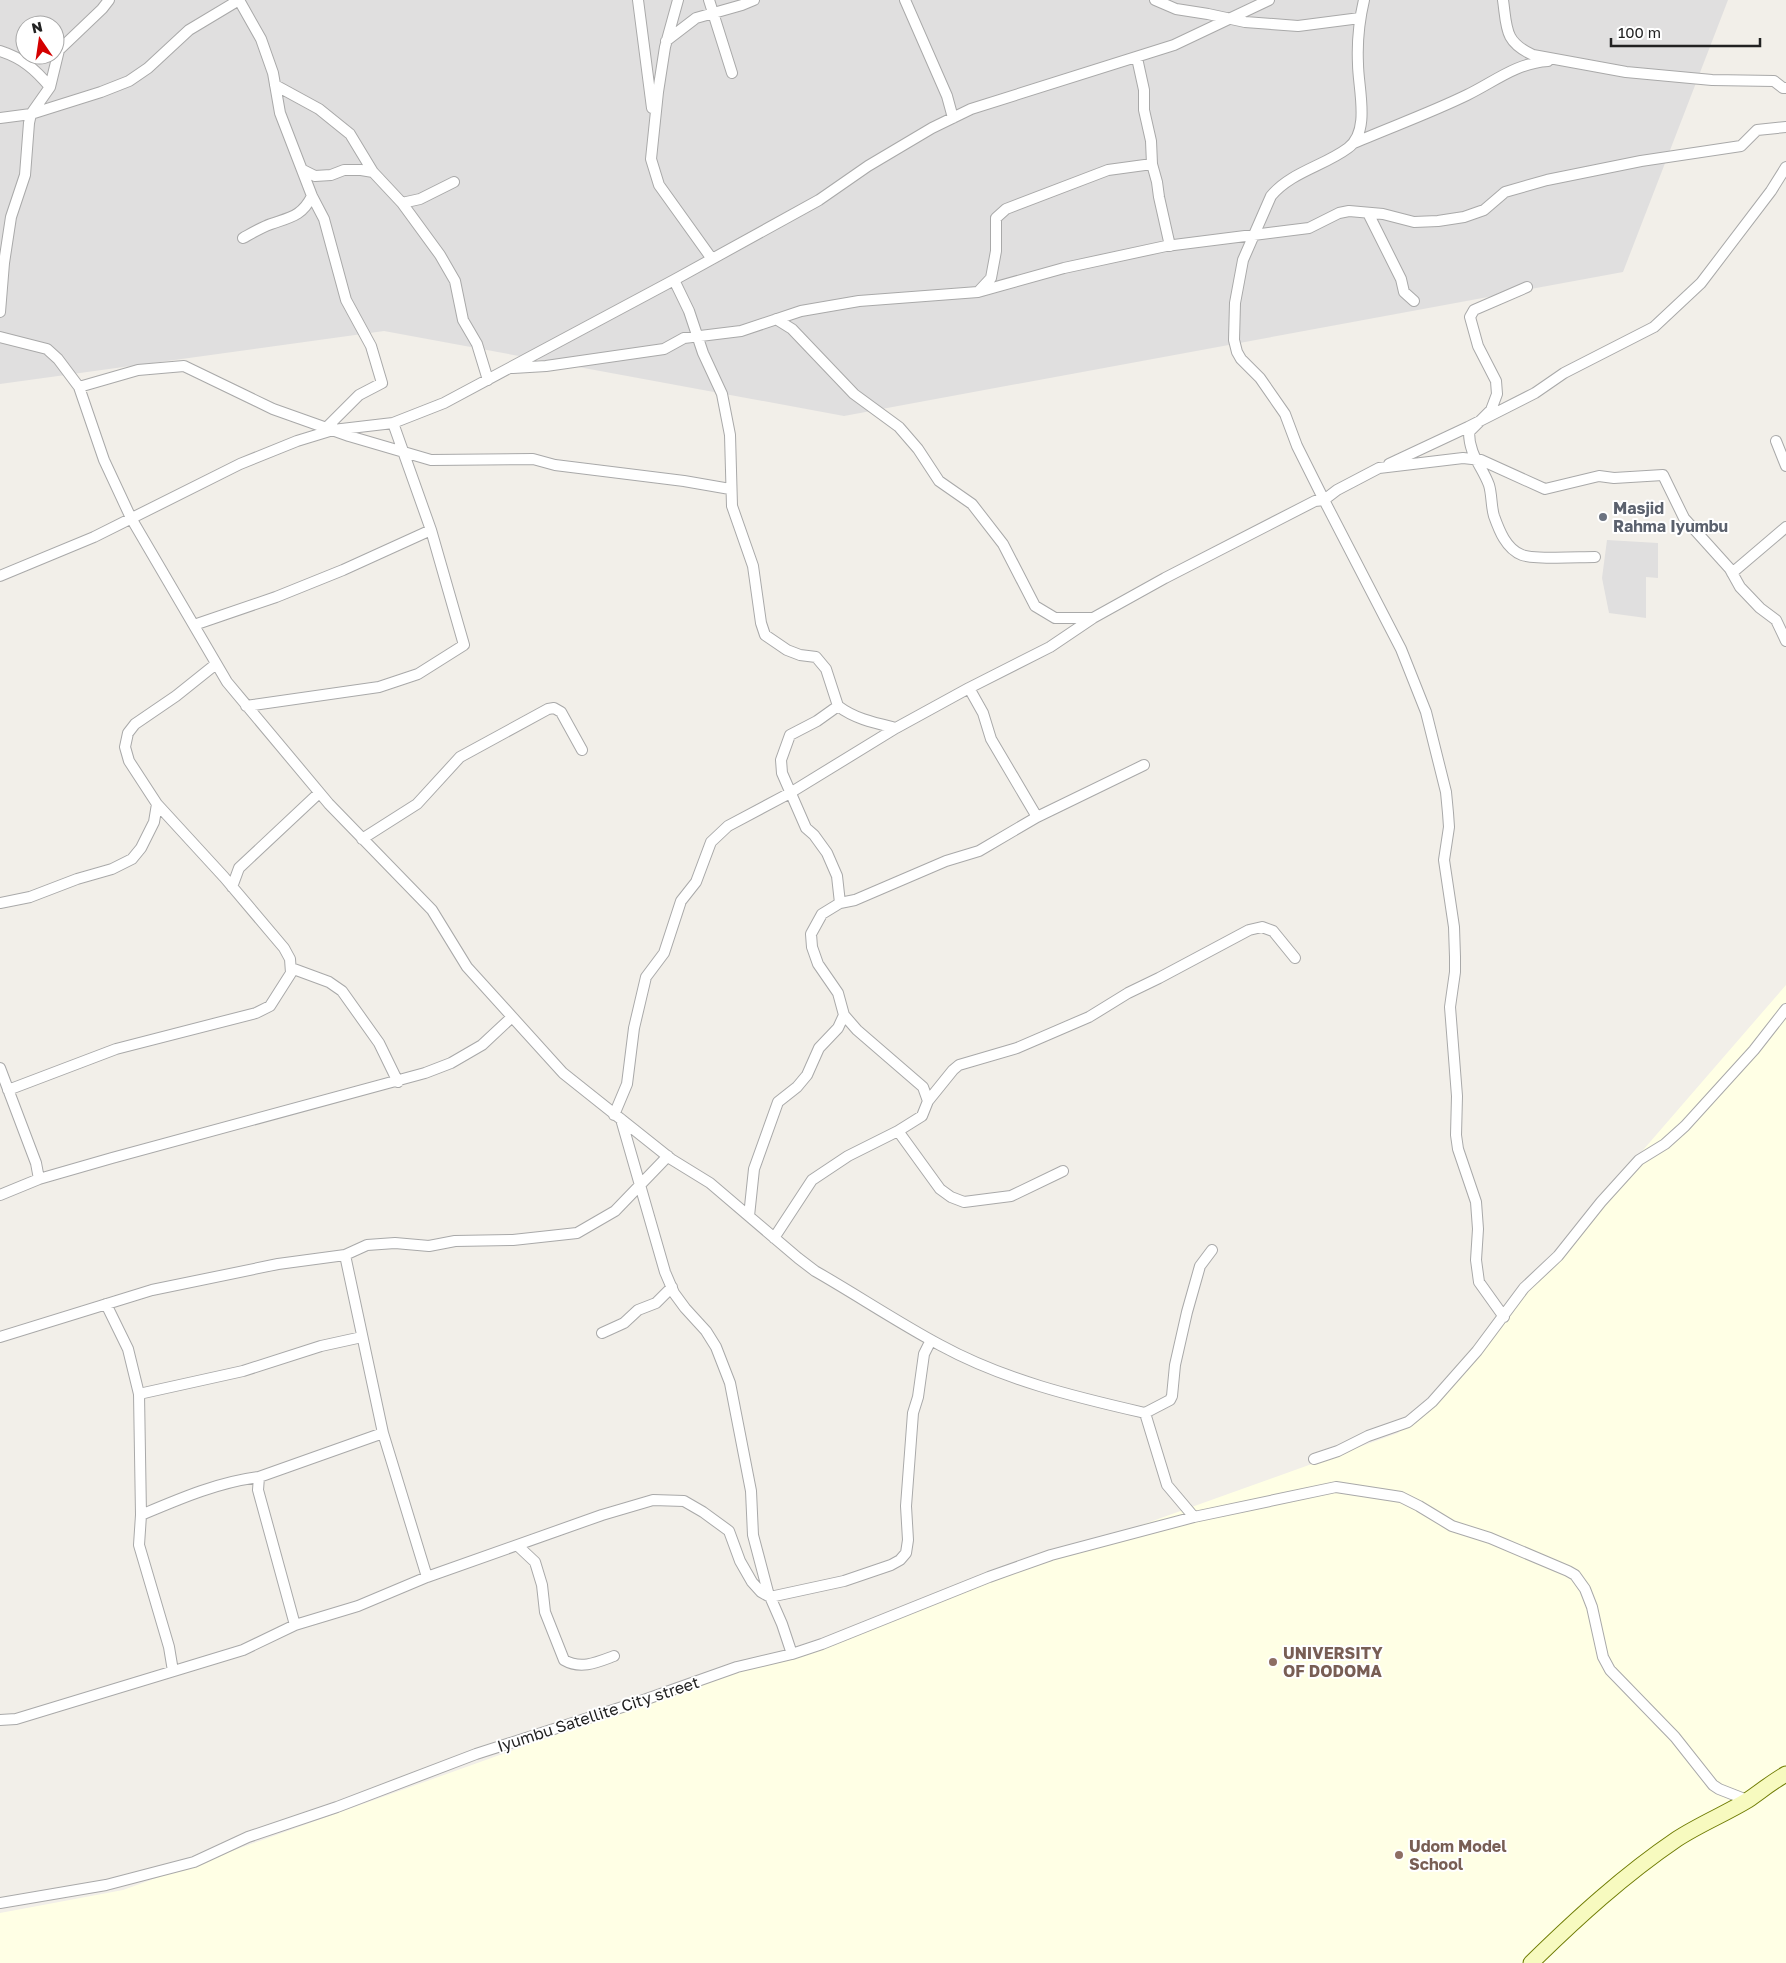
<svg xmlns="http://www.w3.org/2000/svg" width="1786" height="1963" font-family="'Golos Text',sans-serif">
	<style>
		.residential { fill: #e0dfdf; fill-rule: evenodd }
		.education { fill: #ffffe5 }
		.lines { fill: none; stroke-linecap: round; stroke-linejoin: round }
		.street-casing { stroke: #a9a9a9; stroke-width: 12 }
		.secondary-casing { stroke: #707d05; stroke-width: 17 }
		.street { stroke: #fff; stroke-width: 10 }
		.secondary { stroke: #f7fabf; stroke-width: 15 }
		.worship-dot { fill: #6b7280; stroke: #fff; stroke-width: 2 }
		.education-dot { fill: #8d6e63; stroke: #fff; stroke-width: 2 }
		.labels { text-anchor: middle; stroke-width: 4; stroke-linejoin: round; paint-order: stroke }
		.worship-label { font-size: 16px; font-weight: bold; fill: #5b616d; stroke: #fff; text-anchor: start }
		.education-label { font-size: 16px; font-weight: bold; fill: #785e54; stroke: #fff; text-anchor: start }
		.street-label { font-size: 16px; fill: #222; stroke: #fff }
	</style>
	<rect width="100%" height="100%" fill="#f2efe9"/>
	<path class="residential" d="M 0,0 L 1728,0 L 1623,272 L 844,416 L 384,331 L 0,384 ZM 25,25 L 55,25 L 55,55 L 25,55 Z
		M 1607,540 L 1658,543 L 1658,578 L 1646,577 L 1646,618 L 1609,613 L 1602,578 Z"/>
	<path class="education" d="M 1786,985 L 1786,1963 L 0,1963 L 0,1913 L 123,1890 L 1398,1433 Z"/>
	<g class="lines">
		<defs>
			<path id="street" d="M 239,0 L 261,39 L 273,73 L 280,113 L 312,196 L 324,219 L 346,300 L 371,346 L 382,383 L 359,395 L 326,428
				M 638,0 L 652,108
				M 678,0 L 665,47 L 658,92 L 651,159 L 659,185 L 712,259
				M 709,0 L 732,73
				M 905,0 L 947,96 L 953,118
				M 1155,0 L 1176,9 L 1208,14 L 1245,22 L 1298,26 L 1360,18
				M 1364,0 C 1359,21 1357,43 1358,64 C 1358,88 1371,131 1348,148 C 1324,166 1291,172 1271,196 L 1243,260 L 1235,303 L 1234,340 L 1237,352 L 1241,359 L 1260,378 L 1285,414 L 1297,446 L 1324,500 L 1401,649 L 1426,712 L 1446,792 L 1448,813 L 1449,827 L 1444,860 L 1454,927 L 1455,957 L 1455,972 L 1450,1007 L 1457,1096 L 1456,1135 L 1458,1149 L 1476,1202 L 1478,1229 L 1476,1260 L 1479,1282 L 1504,1317
				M 1503,0 C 1507,28 1504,42 1533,55 L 1626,72 L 1712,80 L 1774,81 L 1783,88 L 1786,88
				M 666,41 L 696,18 L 742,5 L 754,0
				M 0,51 C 22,58 35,69 50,87
				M 1137,58 L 1144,90 L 1144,110 L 1151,141 L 1152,164 L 1157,182 L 1159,197 L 1170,246
				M 275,85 L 319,109 L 350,134 L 373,172
				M 0,118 L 31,114 L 101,92 L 129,81 L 148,68 L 189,30 L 239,0
				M 1354,143 C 1391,127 1430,113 1467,95 C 1494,82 1516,63 1548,61
				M 303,170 L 315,176 L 331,175 L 344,170 L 361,170 L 373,172 L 402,203 L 440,255 L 455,281 L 463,320 L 477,344 L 488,380
				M 402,203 L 420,199 L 454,182
				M 1368,213 L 1401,279 L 1404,292 L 1414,301
				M 243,238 C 252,233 262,227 271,224 C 291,217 302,216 312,196
				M 674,280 L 689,311 L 703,353 L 722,394 L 730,435 L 732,506 L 753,566 L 761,623 L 765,635 L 787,650 L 800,655 L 816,657 L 826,669 L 838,706 L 817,721 L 790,735 L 781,760 L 782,773 L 806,828 L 814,835 L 827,853 L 837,876 L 840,903 L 822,914 L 811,934 L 812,947 L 818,964 L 838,993 L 844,1015 L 838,1028 L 819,1048 L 807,1075 L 797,1087 L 778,1102 L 754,1169 L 749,1216
				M 1527,287 L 1474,310 L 1470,317 L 1478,346 L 1496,381 L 1497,394 L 1491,410 L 1469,432 C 1469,455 1482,466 1489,485 C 1492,495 1491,506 1494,516 C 1499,530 1506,549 1522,555 C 1536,560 1578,557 1595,557
				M 978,292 L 991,278 L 996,251 L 996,218 L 1006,209 L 1108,170 L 1152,164
				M 0,312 L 4,263 L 11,217 L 25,175 L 29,123 L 31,114 L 50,87 L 59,50 L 102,9 L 109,0
				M 776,319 L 792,329 L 854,394 L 899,427 L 918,449 L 939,481 L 972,504 L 1003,544 L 1035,606 L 1055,618 L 1092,618
				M 0,337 L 47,349 L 58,359 L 79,387 L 104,460 L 131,518 L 227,682 L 329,804 L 432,910 L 467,967 L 563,1073 L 671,1159 L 710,1183 L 798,1258 L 815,1271 C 857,1295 897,1322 940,1345 C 1004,1380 1075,1397 1145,1413 L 1167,1485 L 1194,1517 L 1336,1487 L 1401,1497 L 1419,1506 L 1452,1526 L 1490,1538 L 1568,1571 L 1575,1575 L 1585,1589 L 1592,1607 L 1603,1657 L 1610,1670 L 1675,1737 L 1713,1785 L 1719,1789 L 1747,1800
				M 513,368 L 546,366 L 664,349 L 684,338 L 741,331 L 801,311 L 859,301 L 978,292 L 1064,268 L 1166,246 L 1309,228 L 1339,213 L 1349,211 L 1383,214 L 1414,222 L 1438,221 L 1464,217 L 1484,210 L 1505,192 L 1547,180 L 1641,161 L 1741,146 L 1757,130 L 1786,127
				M 79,387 L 138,370 L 184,366 L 273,409 L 349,436 L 431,460 L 533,459 L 555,465 L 684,481 L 730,489
				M 1776,441 L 1786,466
				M 1389,464 L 1468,427 L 1535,393 L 1564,373 L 1654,327 L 1701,283 L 1771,191 L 1786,167
				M 1324,500 L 1337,490 L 1379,468 L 1463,458 L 1481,460 L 1545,489 L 1599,476 L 1614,478 L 1663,475 L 1684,518 L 1730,569 L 1740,587 L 1760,608 L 1776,620 L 1786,641
				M 1732,573 L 1786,527
				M 0,576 L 94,537 L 240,464 L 297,441 L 333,430 L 393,423 L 444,403 L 674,280 L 819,200 L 868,166 L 932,128 L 971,109 L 1174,45 L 1269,0
				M 194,625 L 276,597 L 343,570 L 431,530
				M 969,688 L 983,713 L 991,739 L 1037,817
				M 246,706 L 379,687 L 418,674 L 464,645 L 431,530 L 393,423
				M 838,706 C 855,719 875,723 896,728
				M 362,839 L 417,804 L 460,757 L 548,709 L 554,708 L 561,712 L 582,750
				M 232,887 L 239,868 L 319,793
				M 0,903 L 30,897 L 77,879 L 112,869 L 132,859 L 141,848 L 154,822 L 157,804 L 129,761 L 125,747 L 128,733 L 135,724 L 176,696 L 216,664
				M 840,903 L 855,900 L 946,861 L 979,851 L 1037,817 L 1144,765
				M 291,968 L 329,982 L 342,991 L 379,1043 L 398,1082
				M 0,1068 L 36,1163 L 39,1179
				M 8,1090 L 116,1049 L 256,1013 L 270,1006 L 291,973 L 290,959 L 284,948 L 224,877 L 157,804
				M 928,1101 L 953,1070 L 959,1065 L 1017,1048 L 1089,1017 L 1128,993 L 1159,978 L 1249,930 L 1262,927 L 1273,931 L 1295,958
				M 614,1115 L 627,1084 L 634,1028 L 646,977 L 664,953 L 681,901 L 696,882 L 711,842 L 728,826 L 790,793 L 896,728 L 969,688 L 1050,647 L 1093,618 L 1165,578 L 1315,501 L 1324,500
				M 621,1119 L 665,1272 L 674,1293 L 685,1308 L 706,1331 L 716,1347 L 730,1383 L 751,1491 L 753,1535 L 768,1592 L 782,1624 L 792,1654
				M 898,1131 L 940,1189 L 951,1197 L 964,1202 L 1011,1196 L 1063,1171
				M 0,1195 L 39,1179 L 112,1158 L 425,1073 L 451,1063 L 482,1045 L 512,1017
				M 774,1238 L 812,1180 L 848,1156 L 898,1131 L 922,1116 L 928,1101 L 923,1087 L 857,1030 L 844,1015
				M 345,1255 L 383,1433 L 427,1577
				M 106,1304 L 128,1349 L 139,1394 L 141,1515 L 139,1545 L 169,1647 L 173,1671
				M 602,1333 L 624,1323 L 638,1310 L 656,1303 L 672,1287
				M 0,1337 L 152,1290 L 278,1264 L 345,1255 L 367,1245 L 395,1243 L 429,1246 L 455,1241 L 513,1240 L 577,1233 L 615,1211 L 668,1156
				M 139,1394 L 243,1371 L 321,1346 L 362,1337
				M 1145,1413 L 1170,1400 L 1172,1396 L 1175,1365 L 1187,1312 L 1200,1266 L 1212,1250
				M 1314,1459 L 1338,1451 L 1368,1436 L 1408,1422 L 1432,1402 L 1477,1351 L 1524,1288 L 1558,1256 L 1601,1202 L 1639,1160 L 1665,1144 L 1685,1126 L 1754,1050 L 1786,1009
				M 259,1477 L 258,1490 L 295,1625
				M 141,1515 C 179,1499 218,1482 259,1477 L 383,1433
				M 518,1546 L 535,1562 L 542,1585 L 545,1612 L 564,1660 C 581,1670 598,1662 614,1656
				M 0,1720 L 16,1719 L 243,1650 L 295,1625 L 358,1606 L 427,1577 L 602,1515 L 653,1500 L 684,1501 L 703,1512 L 729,1531 L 740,1561 L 752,1582 L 761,1592 L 770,1597 L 844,1581 L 891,1565 L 900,1560 L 906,1553 L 908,1540 L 906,1506 L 913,1413 L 918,1397 L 924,1354 L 931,1340
				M 0,1903 L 106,1885 L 194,1862 L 248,1837 L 337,1807 L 476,1754 L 641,1701 L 737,1667 L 792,1654 L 822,1644 L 989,1577 L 1051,1555 L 1194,1517"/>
			<path id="secondary" d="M 1531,1963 C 1577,1918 1624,1875 1677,1839 C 1700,1824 1725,1814 1748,1800 C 1761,1791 1772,1782 1786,1774"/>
		</defs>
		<use href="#street" class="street-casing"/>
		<use href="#secondary" class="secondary-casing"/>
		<use href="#street" class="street"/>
		<use href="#secondary" class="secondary"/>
	</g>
	<circle class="worship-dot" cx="1603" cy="517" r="5"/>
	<g class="education-dot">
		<circle cx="1273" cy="1662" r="5"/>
		<circle cx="1399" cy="1855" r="5"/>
	</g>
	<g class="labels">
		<g class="worship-label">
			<text x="1613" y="514">Masjid<tspan x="1613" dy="18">Rahma Iyumbu</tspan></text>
		</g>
		<g class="education-label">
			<text x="1283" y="1659">UNIVERSITY<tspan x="1283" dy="18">OF DODOMA</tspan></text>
			<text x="1409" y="1852">Udom Model<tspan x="1409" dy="18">School</tspan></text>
		</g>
		<g class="street-label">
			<text transform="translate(598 1714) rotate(-18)" y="6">Iyumbu Satellite City street</text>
		</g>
	</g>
	<g transform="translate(40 40) rotate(347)"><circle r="24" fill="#ffffff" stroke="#a7a7a7"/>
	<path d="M0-4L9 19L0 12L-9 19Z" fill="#d40000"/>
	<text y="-8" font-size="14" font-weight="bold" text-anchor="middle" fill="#222222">N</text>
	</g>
	<path d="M1611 38v8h149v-8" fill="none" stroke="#222222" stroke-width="2.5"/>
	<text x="1618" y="38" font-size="15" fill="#222222" stroke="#ffffff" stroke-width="4" paint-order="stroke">100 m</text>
</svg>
